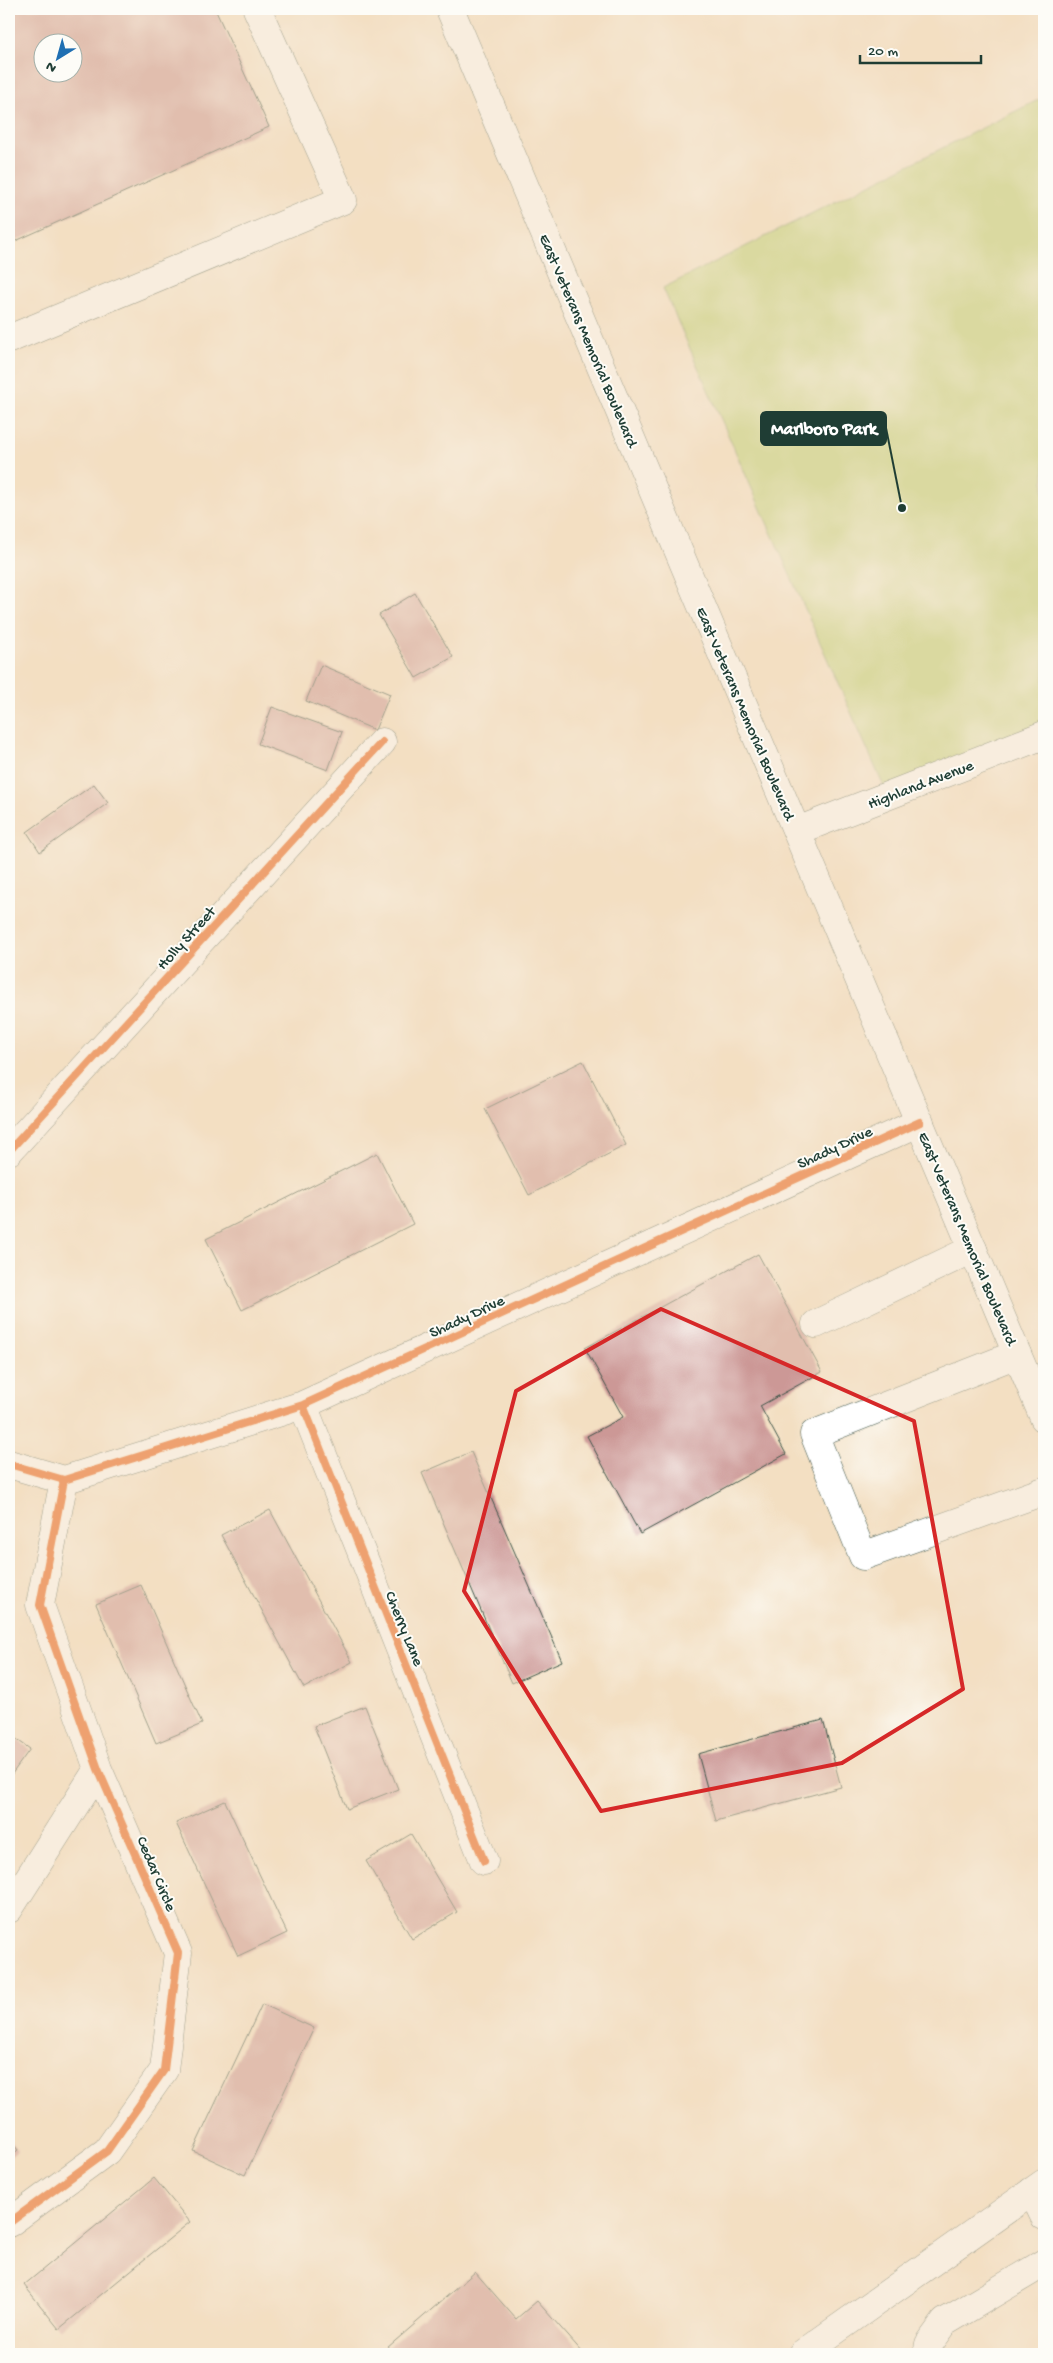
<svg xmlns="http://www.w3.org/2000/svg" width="1053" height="2363" font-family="'Gochi Hand',sans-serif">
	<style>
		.green { fill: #bdd377; stroke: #6e8856 }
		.building { fill: #cc9896; fill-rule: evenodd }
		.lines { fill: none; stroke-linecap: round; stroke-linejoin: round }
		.minor-casing { stroke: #3f5549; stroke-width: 29 }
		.major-casing { stroke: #3f5549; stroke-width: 29 }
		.minor { stroke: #fff; stroke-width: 28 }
		.major { stroke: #fff; stroke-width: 28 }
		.cycleway-casing { stroke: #fdfcf7; stroke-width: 11 }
		.cycleway { stroke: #e8590c; stroke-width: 8 }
		.marked { fill: none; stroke: #d62828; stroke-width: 4; stroke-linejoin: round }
		.labels { text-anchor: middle; stroke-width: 4; stroke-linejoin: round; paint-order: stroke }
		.street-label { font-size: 16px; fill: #1f3d34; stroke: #fdfcf7 }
		.leader { fill: none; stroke: #1f3d34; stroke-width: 2 }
		.callout-dot { fill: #1f3d34; stroke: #fdfcf7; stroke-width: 2 }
		.callout { fill: #1f3d34; stroke: #1f3d34; stroke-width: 2 }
		.callout-label { font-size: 18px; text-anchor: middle; font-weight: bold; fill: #fff }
	</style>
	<rect width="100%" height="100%" fill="#fdfcf7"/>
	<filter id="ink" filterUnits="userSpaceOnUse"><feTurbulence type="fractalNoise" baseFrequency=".02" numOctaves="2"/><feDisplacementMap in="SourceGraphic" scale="10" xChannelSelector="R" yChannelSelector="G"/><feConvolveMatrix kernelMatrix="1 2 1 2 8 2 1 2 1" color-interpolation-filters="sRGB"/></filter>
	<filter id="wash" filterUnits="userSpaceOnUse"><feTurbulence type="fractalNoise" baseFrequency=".0096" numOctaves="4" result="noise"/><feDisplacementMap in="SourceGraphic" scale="20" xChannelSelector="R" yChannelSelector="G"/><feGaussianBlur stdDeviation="1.12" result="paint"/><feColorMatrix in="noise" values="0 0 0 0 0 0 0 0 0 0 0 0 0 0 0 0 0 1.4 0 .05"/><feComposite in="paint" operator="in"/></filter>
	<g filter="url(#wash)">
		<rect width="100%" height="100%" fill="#f3dfc2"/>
		<path class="green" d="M 1044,97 L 1044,727 L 888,796 L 663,288 Z"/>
		<g id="blocks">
			<path class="building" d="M 13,9 L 215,9 L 269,127 L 9,244 L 9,11 ZM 42,42 L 72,42 L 72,72 L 42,72 Z
				M 415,593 L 453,657 L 416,678 L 379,615 Z
				M 321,665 L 390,694 L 375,730 L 306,701 Z
				M 272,707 L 342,732 L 328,770 L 258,744 Z
				M 94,784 L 108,803 L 40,852 L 27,832 Z
				M 583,1061 L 626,1145 L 529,1195 L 485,1109 Z
				M 377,1153 L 413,1224 L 242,1310 L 206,1239 Z
				M 758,1254 L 822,1372 L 760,1406 L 786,1454 L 640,1534 L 587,1436 L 623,1417 L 585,1348 Z
				M 471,1452 L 562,1661 L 512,1683 L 422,1473 Z
				M 270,1510 L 352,1662 L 304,1688 L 221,1535 Z
				M 141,1585 L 202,1724 L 156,1743 L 96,1604 Z
				M 365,1706 L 398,1789 L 347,1809 L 314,1726 Z
				M 823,1720 L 841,1787 L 716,1821 L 698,1754 Z
				M 9,1734 L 30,1749 L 9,1778 Z
				M 225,1801 L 287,1933 L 238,1956 L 176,1823 Z
				M 411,1834 L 457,1912 L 412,1939 L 366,1861 Z
				M 262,2004 L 314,2028 L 245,2175 L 193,2151 Z
				M 9,2139 L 18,2150 L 9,2158 Z
				M 154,2178 L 190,2222 L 59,2329 L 24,2285 Z
				M 475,2272 L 516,2319 L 537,2301 L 584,2354 L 380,2354 Z"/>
		</g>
	</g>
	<g filter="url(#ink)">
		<use href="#blocks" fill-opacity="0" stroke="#3f5549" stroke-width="1"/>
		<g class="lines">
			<defs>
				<path id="minor" d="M 9,339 L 343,200 L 257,9
					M 797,831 L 1044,735
					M 9,1151 L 382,742
					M 816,1324 L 973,1249
					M 1017,1354 L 814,1434 L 863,1556 L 1044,1491
					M 303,1405 L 484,1861
					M 9,1464 L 64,1480 L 303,1405 L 920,1122
					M 9,1909 L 98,1769
					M 1032,2191 L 1044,2216
					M 9,2223 L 107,2151 L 164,2070 L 178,1953 L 98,1769 L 40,1605 L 64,1480
					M 802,2354 L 1044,2183
					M 927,2354 L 929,2344 L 945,2322 L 1044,2263"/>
				<path id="major" d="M 450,9 L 1044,1418"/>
			</defs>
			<use href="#minor" class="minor-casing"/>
			<use href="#major" class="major-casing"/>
			<use href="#minor" class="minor"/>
			<use href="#major" class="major"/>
			<defs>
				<path id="cycleway" d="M 9,1151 L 382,742
					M 303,1405 L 484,1861
					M 9,1464 L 64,1480 L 303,1405 L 920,1122
					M 9,2223 L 107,2151 L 164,2070 L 178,1953 L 98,1769 L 40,1605 L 64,1480"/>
			</defs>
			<use href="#cycleway" class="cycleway-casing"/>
			<use href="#cycleway" class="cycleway"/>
		</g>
	</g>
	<path d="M0 0H1053V2363H0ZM 661,1309 L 914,1421 L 963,1689 L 842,1763 L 601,1811 L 464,1591 L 516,1391 Z" fill="#f3dfc2" fill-opacity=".55" fill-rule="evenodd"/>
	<path class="marked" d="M 661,1309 L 914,1421 L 963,1689 L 842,1763 L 601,1811 L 464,1591 L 516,1391 Z"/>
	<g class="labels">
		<g class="street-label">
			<text transform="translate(590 340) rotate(67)" y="6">East Veterans Memorial Boulevard</text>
			<text transform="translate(747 713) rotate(67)" y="6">East Veterans Memorial Boulevard</text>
			<text transform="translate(920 783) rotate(-21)" y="6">Highland Avenue</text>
			<text transform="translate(185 937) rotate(-48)" y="6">Holly Street</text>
			<text transform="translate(834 1146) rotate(-25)" y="6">Shady Drive</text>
			<text transform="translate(969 1238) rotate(67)" y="6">East Veterans Memorial Boulevard</text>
			<text transform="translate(466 1315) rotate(-25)" y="6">Shady Drive</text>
			<text transform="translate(406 1628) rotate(68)" y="6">Cherry Lane</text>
			<text transform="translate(158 1873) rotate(67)" y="6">Cedar Circle</text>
		</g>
	</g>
	<path class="leader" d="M902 508L886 428"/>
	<circle class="callout-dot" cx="902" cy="508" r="5"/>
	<rect class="callout" x="761" y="412" width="125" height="33" rx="5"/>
	<g class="callout-label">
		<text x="824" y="434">Marlboro Park</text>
	</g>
	<rect width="1053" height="2363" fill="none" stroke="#fdfcf7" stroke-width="30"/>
	<g transform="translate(58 58) rotate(217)"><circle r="24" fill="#fdfcf7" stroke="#a4b0a9"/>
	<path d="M0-4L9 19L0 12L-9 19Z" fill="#1f6fb2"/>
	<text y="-8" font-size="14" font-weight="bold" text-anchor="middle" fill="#1f3d34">N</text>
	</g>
	<path d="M860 55v8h121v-8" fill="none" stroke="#1f3d34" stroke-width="2.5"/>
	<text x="868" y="55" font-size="15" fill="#1f3d34" stroke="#fdfcf7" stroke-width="4" paint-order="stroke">20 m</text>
</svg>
